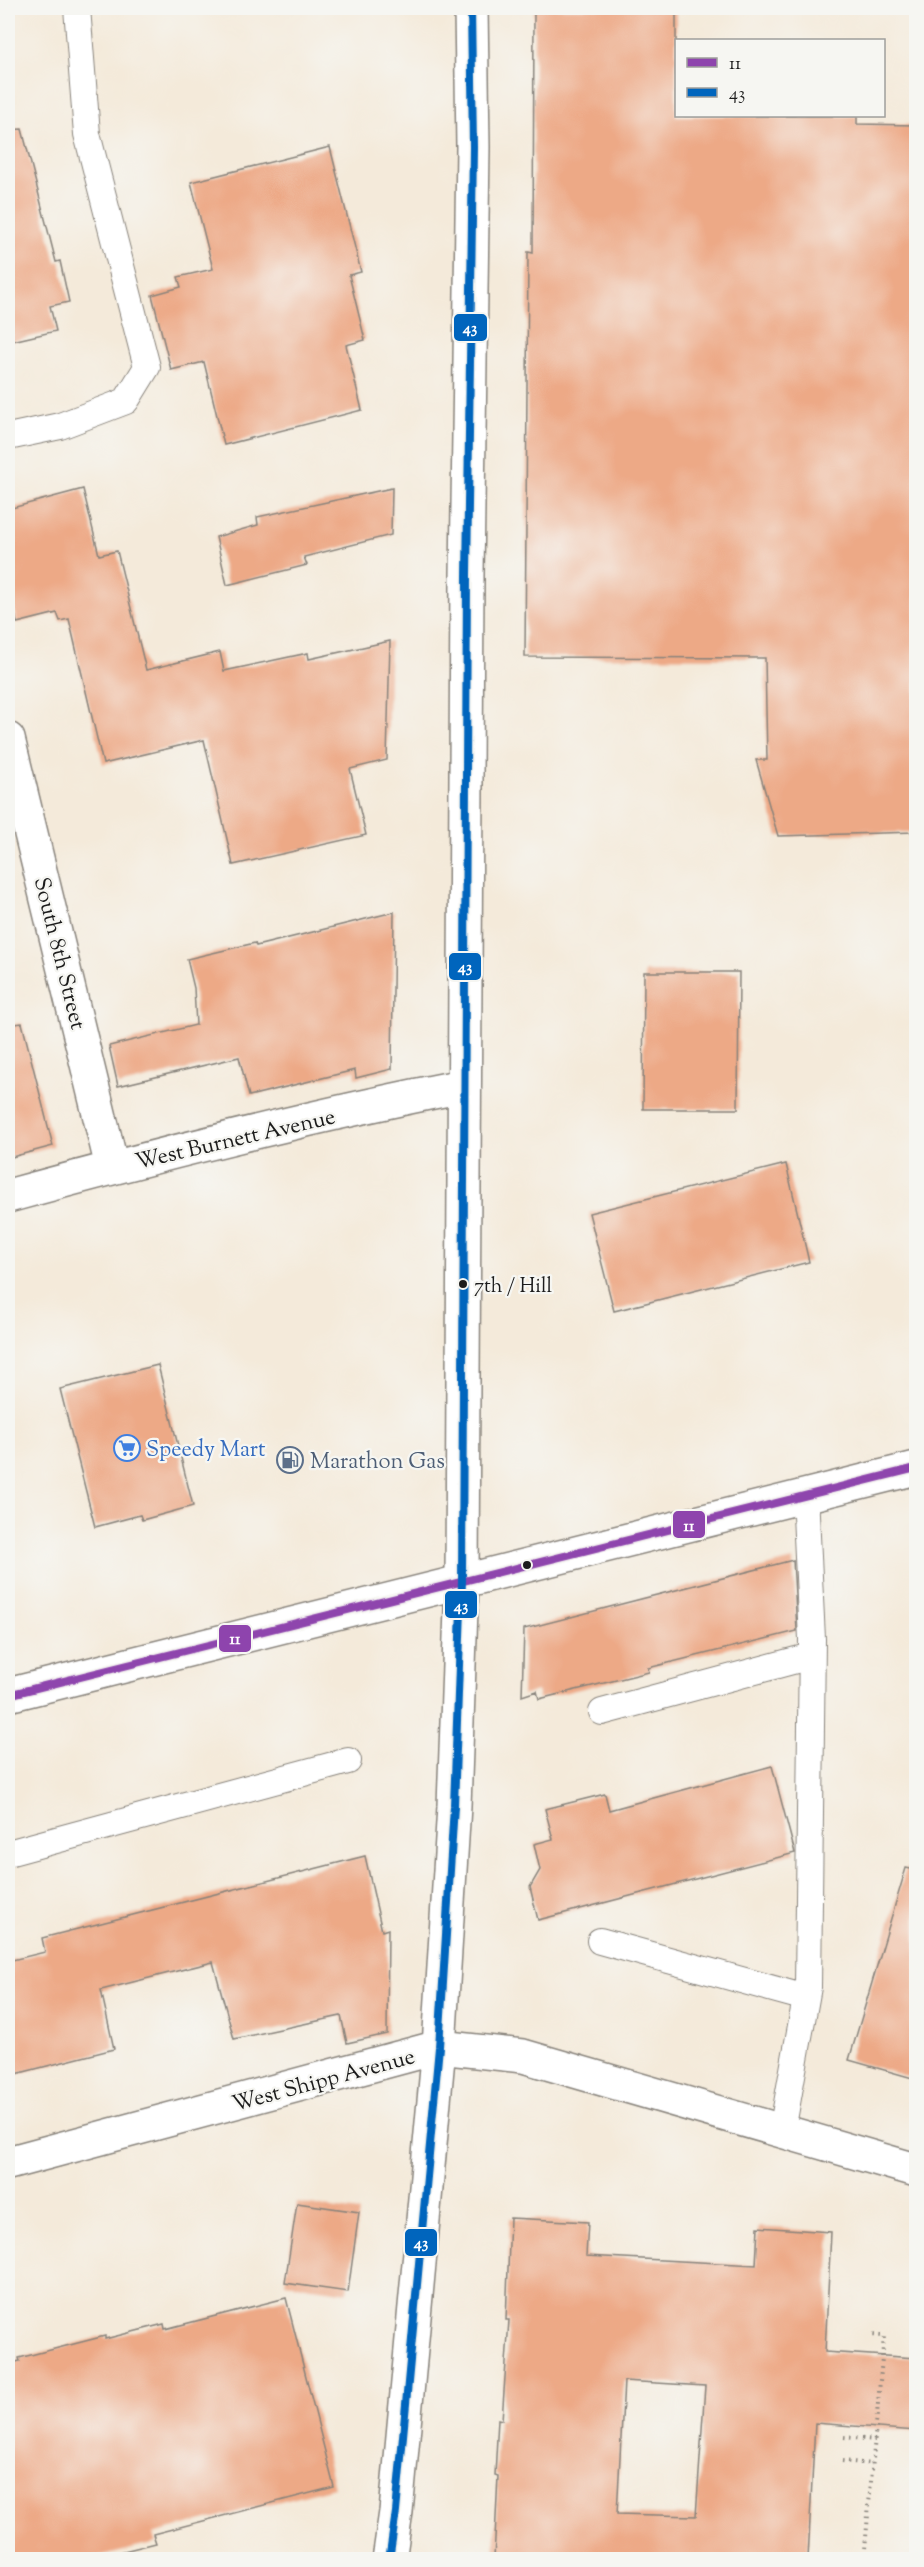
<svg xmlns="http://www.w3.org/2000/svg" width="924" height="2567" font-family="'Sorts Mill Goudy',serif">
	<style>
		.building { fill: #eda986; fill-rule: evenodd }
		.lines { fill: none; stroke-linecap: round; stroke-linejoin: round }
		.service-casing { stroke: #88837b; stroke-width: 28 }
		.minor-casing { stroke: #88837b; stroke-width: 36 }
		.tertiary-casing { stroke: #88837b; stroke-width: 36 }
		.primary-casing { stroke: #88837b; stroke-width: 36 }
		.path { stroke: #88837b; stroke-width: 4; stroke-dasharray: 1.5 4.5; stroke-linecap: butt }
		.service { stroke: #fff; stroke-width: 26 }
		.minor { stroke: #fff; stroke-width: 33 }
		.tertiary { stroke: #fff; stroke-width: 33 }
		.primary { stroke: #fff; stroke-width: 33 }
		.bus-1-casing { stroke: #f6f6f2; stroke-width: 12 }
		.bus-2-casing { stroke: #f6f6f2; stroke-width: 12 }
		.bus-1 { stroke: #8e44ad; stroke-width: 8 }
		.bus-2 { stroke: #0065bd; stroke-width: 8 }
		.bus-dot { fill: #1c1c1c; stroke: #f6f6f2; stroke-width: 2 }
		.labels { text-anchor: middle; stroke-width: 4.5; stroke-linejoin: round; paint-order: stroke }
		.bus-label { font-size: 20px; fill: #1c1c1c; stroke: #f6f6f2; text-anchor: start }
		.street-label { font-size: 22px; fill: #1c1c1c; stroke: #f6f6f2 }
		.shop-label { font-size: 22px; fill: #366cbe; stroke: #f6f6f2; text-anchor: start }
		.service-label { font-size: 22px; fill: #4e5e75; stroke: #f6f6f2; text-anchor: start }
		.line-badge { stroke: #f6f6f2; stroke-width: 2 }
		.badge-label { font-size: 16px; text-anchor: middle; font-weight: bold; fill: #fff }
	</style>
	<rect width="100%" height="100%" fill="#f6f6f2"/>
	<filter id="ink" filterUnits="userSpaceOnUse"><feTurbulence type="fractalNoise" baseFrequency=".0167" numOctaves="2"/><feDisplacementMap in="SourceGraphic" scale="12" xChannelSelector="R" yChannelSelector="G"/><feConvolveMatrix kernelMatrix="1 2 1 2 8 2 1 2 1" color-interpolation-filters="sRGB"/></filter>
	<filter id="wash" filterUnits="userSpaceOnUse"><feTurbulence type="fractalNoise" baseFrequency=".008" numOctaves="4" result="noise"/><feDisplacementMap in="SourceGraphic" scale="24" xChannelSelector="R" yChannelSelector="G"/><feGaussianBlur stdDeviation="1.35" result="paint"/><feColorMatrix in="noise" values="0 0 0 0 0 0 0 0 0 0 0 0 0 0 0 0 0 1.4 0 .05"/><feComposite in="paint" operator="in"/></filter>
	<g filter="url(#wash)">
		<rect width="100%" height="100%" fill="#f4eada"/>
		<g id="blocks">
			<path class="building" d="M 534,8 L 676,8 L 676,116 L 857,116 L 857,124 L 916,125 L 916,832 L 778,836 L 756,760 L 767,760 L 765,658 L 525,657 L 528,252 L 533,253 Z
				M 22,129 L 56,262 L 60,261 L 69,302 L 50,306 L 56,331 L 8,342 L 8,130 Z
				M 330,147 L 361,272 L 349,275 L 365,340 L 346,345 L 362,410 L 224,445 L 204,362 L 171,370 L 152,295 L 181,287 L 178,277 L 213,269 L 191,182 Z
				M 392,488 L 391,535 L 304,557 L 307,565 L 227,585 L 216,537 L 258,525 L 257,517 Z
				M 83,489 L 99,555 L 117,551 L 146,670 L 220,652 L 224,671 L 308,653 L 309,659 L 390,641 L 387,760 L 350,769 L 366,835 L 233,865 L 204,740 L 103,764 L 69,619 L 60,621 L 57,613 L 17,623 L 8,584 L 8,509 Z
				M 394,912 L 392,1069 L 356,1078 L 355,1070 L 249,1096 L 239,1057 L 118,1086 L 109,1046 L 196,1025 L 194,988 L 187,959 L 255,943 L 256,946 Z
				M 644,972 L 739,972 L 738,1109 L 643,1109 Z
				M 22,1023 L 53,1146 L 8,1158 L 8,1025 Z
				M 786,1164 L 809,1262 L 614,1311 L 589,1213 Z
				M 158,1365 L 193,1506 L 142,1520 L 140,1515 L 95,1527 L 60,1389 Z
				M 793,1560 L 797,1631 L 648,1668 L 649,1672 L 539,1699 L 537,1691 L 522,1696 L 524,1629 Z
				M 772,1766 L 795,1853 L 538,1920 L 530,1887 L 540,1870 L 534,1844 L 553,1839 L 545,1809 L 605,1794 L 609,1810 Z
				M 365,1856 L 382,1931 L 388,1929 L 387,2034 L 347,2043 L 341,2016 L 234,2039 L 213,1962 L 101,1990 L 114,2049 L 8,2076 L 8,1961 L 45,1952 L 42,1938 Z
				M 906,1868 L 916,1870 L 916,2079 L 849,2060 Z
				M 297,2203 L 359,2212 L 348,2292 L 285,2283 Z
				M 510,2218 L 588,2222 L 586,2256 L 756,2265 L 758,2227 L 831,2232 L 825,2352 L 916,2358 L 916,2431 L 815,2423 L 808,2559 L 494,2559 L 498,2476 L 495,2475 L 498,2419 L 502,2420 L 509,2320 L 506,2320 ZM 624,2381 L 705,2386 L 696,2516 L 617,2514 Z
				M 286,2298 L 334,2487 L 153,2534 L 156,2543 L 92,2559 L 8,2559 L 8,2364 L 20,2361 L 19,2358 L 105,2336 L 105,2339 L 164,2324 L 165,2329 Z"/>
		</g>
	</g>
	<g filter="url(#ink)">
		<use href="#blocks" fill-opacity="0" stroke="#88837b" stroke-width="1.5"/>
		<g class="lines">
			<defs>
				<path id="service" d="M 8,437 L 60,426 L 126,401 L 147,367 L 87,134 L 77,8
					M 602,1712 L 811,1656
					M 8,1853 L 348,1761
					M 600,1941 L 806,1998
					M 782,2131 L 808,1987 L 812,1639 L 805,1494"/>
				<path id="minor" d="M 8,739 L 112,1167
					M 8,1196 C 158,1155 310,1116 463,1086
					M 8,2163 L 439,2047 L 523,2056 L 916,2170"/>
				<path id="tertiary" d="M 8,1695 L 916,1468"/>
				<path id="primary" d="M 389,2560 L 396,2512 L 439,2047 L 454,1806 L 462,1581 L 467,576 L 473,147 L 471,8"/>
			</defs>
			<use href="#service" class="service-casing"/>
			<use href="#minor" class="minor-casing"/>
			<use href="#tertiary" class="tertiary-casing"/>
			<use href="#primary" class="primary-casing"/>
			<path class="path" d="M 844,2437 L 875,2440
				M 842,2461 L 872,2464
				M 864,2560 L 884,2336 L 871,2335"/>
			<use href="#service" class="service"/>
			<use href="#minor" class="minor"/>
			<use href="#tertiary" class="tertiary"/>
			<use href="#primary" class="primary"/>
			<defs>
				<path id="bus-1" d="M 8,1695 L 916,1468"/>
				<path id="bus-2" d="M 389,2560 L 396,2512 L 439,2047 L 454,1806 L 462,1581 L 467,576 L 473,147 L 471,8"/>
			</defs>
			<use href="#bus-1" class="bus-1-casing"/>
			<use href="#bus-2" class="bus-2-casing"/>
			<use href="#bus-1" class="bus-1"/>
			<use href="#bus-2" class="bus-2"/>
		</g>
	</g>
	<defs>
		<symbol id="supermarket-ring" viewBox="-11 -11 22 22"><circle r="9.5" fill="#f6f6f2" stroke="#3f7fe0" stroke-width="1.5"/><path d="M-6-5.5h2.5l.6 2H6L4.5 2H-2.5L-4.4-4H-6ZM-1.5 3.2a1.3 1.3 0 1 0 .1 0ZM3 3.2a1.3 1.3 0 1 0 .1 0Z" fill="#3f7fe0"/></symbol>
		<symbol id="fuel-ring" viewBox="-11 -11 22 22"><circle r="9.5" fill="#f6f6f2" stroke="#5c6f8a" stroke-width="1.5"/><path d="M-5.5-6h7V0h2V4h1.3V-2.5L3-4.5l.8-.8L6-3V5H2.5V1h-1V6h-7ZM-4.2-4.7v3.2H.2V-4.7Z" fill="#5c6f8a"/></symbol>
	</defs>
	<g fill-rule="evenodd">
		<use href="#supermarket-ring" x="112" y="1433" width="30" height="30"/>
		<use href="#fuel-ring" x="275" y="1445" width="30" height="30"/>
	</g>
	<g class="bus-dot">
		<circle cx="463" cy="1284" r="5"/>
		<circle cx="527" cy="1565" r="5"/>
	</g>
	<g class="labels">
		<g class="bus-label">
			<text x="474" y="1292">7th / Hill</text>
		</g>
		<g class="street-label">
			<text transform="translate(61 953) rotate(76)" y="8">South 8th Street</text>
			<text transform="translate(235 1138) rotate(-13)" y="8">West Burnett Avenue</text>
			<text transform="translate(323 2079) rotate(-15)" y="8">West Shipp Avenue</text>
		</g>
		<g class="shop-label">
			<text x="146" y="1456">Speedy Mart</text>
		</g>
		<g class="service-label">
			<text x="310" y="1468">Marathon Gas</text>
		</g>
	</g>
	<g class="line-badge">
		<rect x="453" y="313" width="35" height="29" rx="6" fill="#0065bd"/>
		<rect x="448" y="952" width="34" height="29" rx="6" fill="#0065bd"/>
		<rect x="672" y="1510" width="34" height="29" rx="6" fill="#8e44ad"/>
		<rect x="444" y="1590" width="34" height="29" rx="6" fill="#0065bd"/>
		<rect x="218" y="1624" width="34" height="29" rx="6" fill="#8e44ad"/>
		<rect x="404" y="2228" width="34" height="29" rx="6" fill="#0065bd"/>
	</g>
	<g class="badge-label">
		<text x="470" y="333">43</text>
		<text x="465" y="972">43</text>
		<text x="689" y="1531">11</text>
		<text x="461" y="1611">43</text>
		<text x="235" y="1644">11</text>
		<text x="421" y="2248">43</text>
	</g>
	<rect width="924" height="2567" fill="none" stroke="#f6f6f2" stroke-width="30"/>
	<rect x="675" y="39" width="210" height="78" fill="#f6f6f2" stroke="#9f9f9c" stroke-width="1.5"/>
	<rect x="687" y="58" width="30" height="9" fill="#8e44ad" stroke="#9f9f9c" stroke-width="1.5"/>
	<text x="729" y="69" font-size="18" fill="#1c1c1c">11</text>
	<rect x="687" y="88" width="30" height="9" fill="#0065bd" stroke="#9f9f9c" stroke-width="1.5"/>
	<text x="729" y="99" font-size="18" fill="#1c1c1c">43</text>
</svg>
